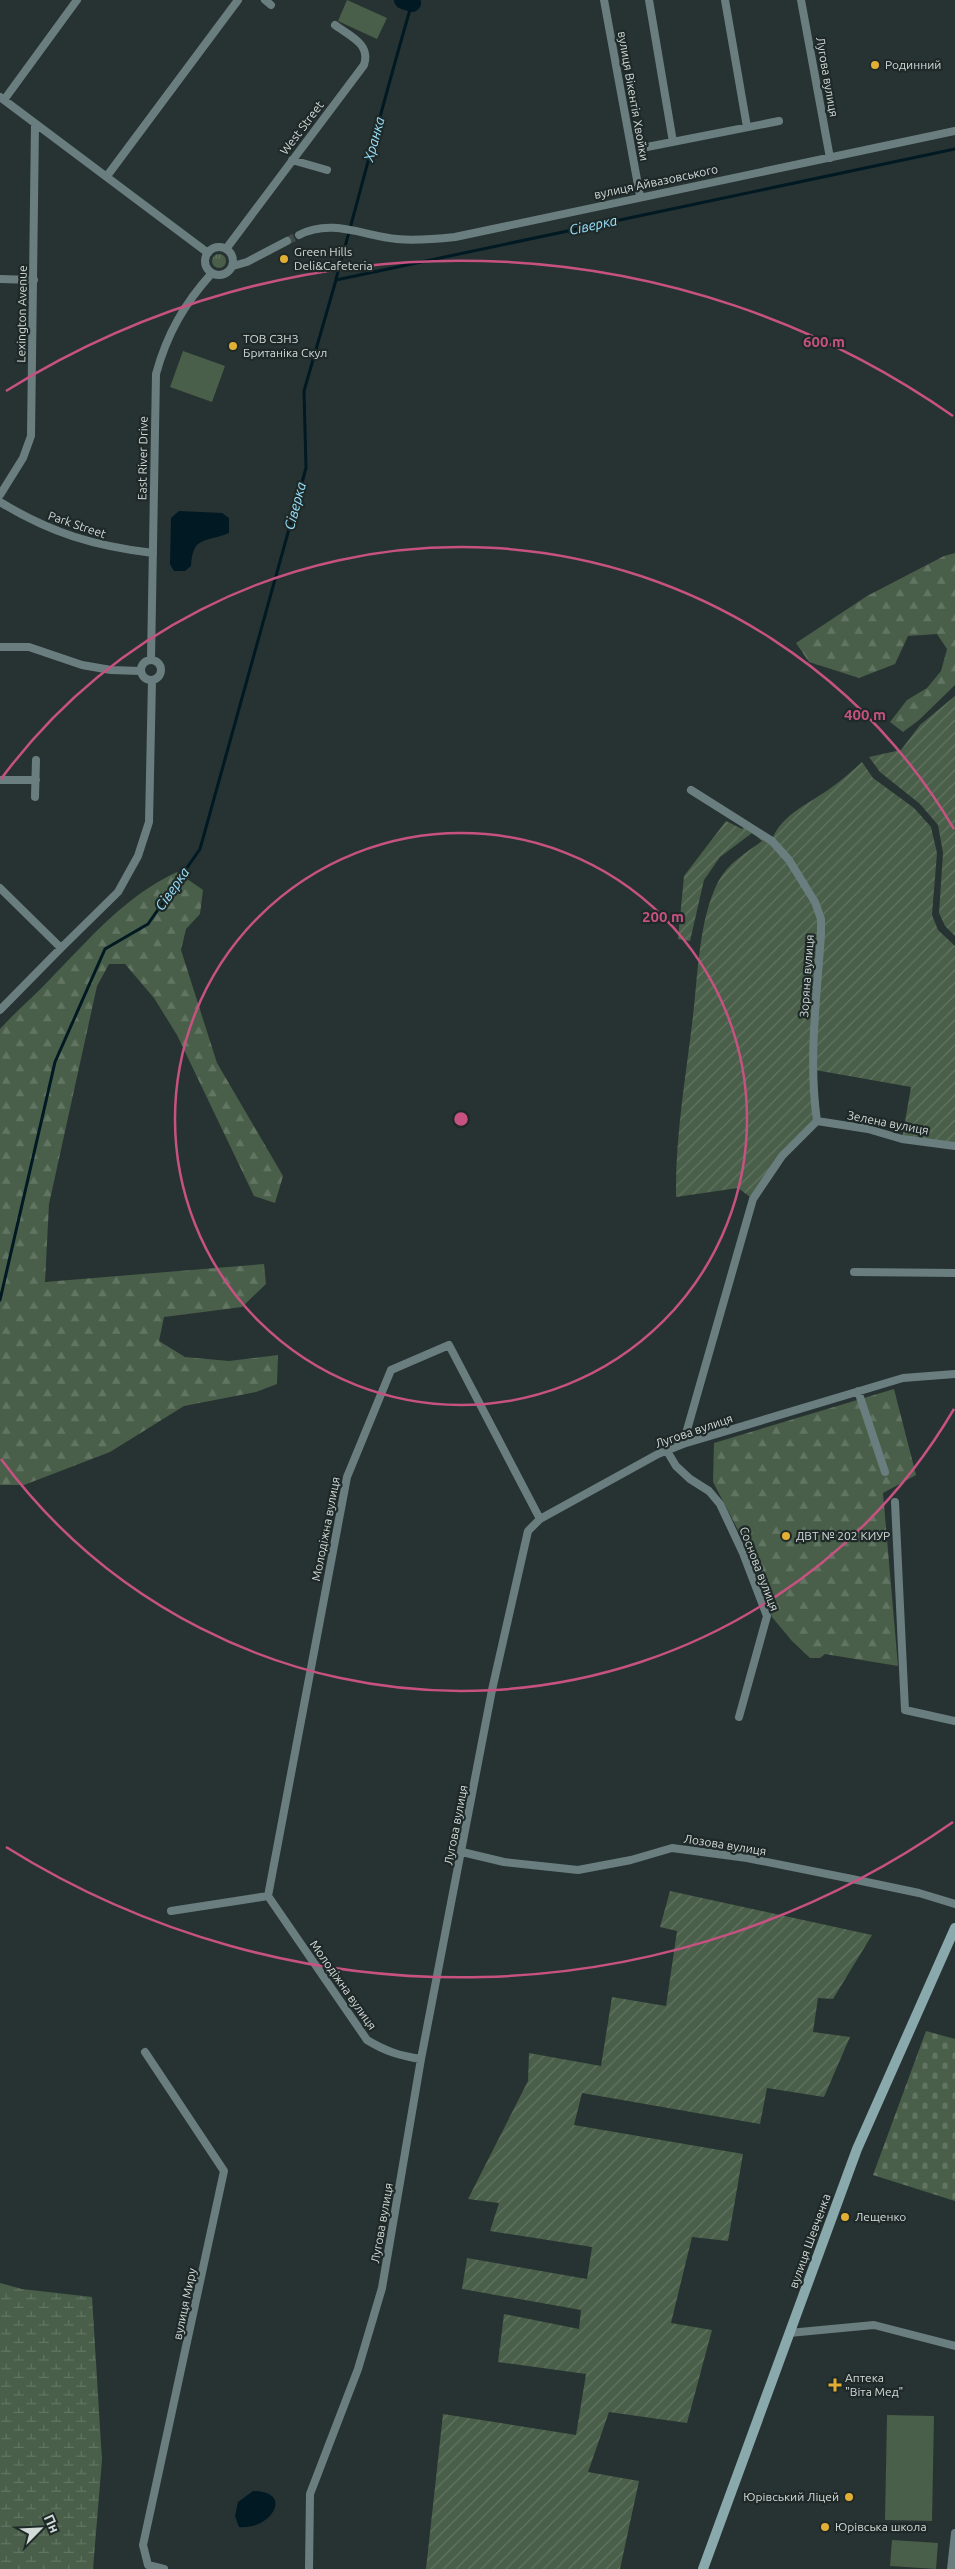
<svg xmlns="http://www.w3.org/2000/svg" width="955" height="2569" font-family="Ubuntu,sans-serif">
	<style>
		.grass { fill: url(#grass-tufts) }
		.forest { fill: url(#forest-firs) }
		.wetland { fill: url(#wetland-marsh) }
		.cemetery { fill: url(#cemetery-stones) }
		.garden { fill: url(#garden-furrows) }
		.pitch { fill: #495f49 }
		.water { fill: #001923 }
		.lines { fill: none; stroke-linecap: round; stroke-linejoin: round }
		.stream { stroke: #001923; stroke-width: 3 }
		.river { stroke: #001923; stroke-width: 18 }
		.street-tunnel { stroke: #414c4b; stroke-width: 8; stroke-dasharray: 8 4; stroke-linecap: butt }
		.street { stroke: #6a7e80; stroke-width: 8 }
		.secondary { stroke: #89a9ac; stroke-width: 10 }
		.ring { fill: none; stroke: #c75281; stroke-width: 2.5 }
		.poi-dot { fill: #e2ae34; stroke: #1e2928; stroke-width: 2 }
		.labels { text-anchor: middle; stroke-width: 4.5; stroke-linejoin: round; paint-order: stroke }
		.poi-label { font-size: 12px; fill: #d3dbd9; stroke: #1e2928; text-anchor: start }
		.street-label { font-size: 12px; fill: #d3dbd9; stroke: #1e2928 }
		.water-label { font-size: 14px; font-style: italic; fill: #99e1fd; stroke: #1e2928 }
		.centre { fill: #c75281; stroke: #1e2928; stroke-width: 2.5 }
		.ring-label { font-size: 15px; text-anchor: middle; font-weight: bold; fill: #c75281; stroke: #1e2928; stroke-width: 4.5; stroke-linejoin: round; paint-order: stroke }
	</style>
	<defs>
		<pattern id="grass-tufts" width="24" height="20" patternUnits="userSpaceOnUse" patternTransform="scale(1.25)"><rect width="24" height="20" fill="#495f49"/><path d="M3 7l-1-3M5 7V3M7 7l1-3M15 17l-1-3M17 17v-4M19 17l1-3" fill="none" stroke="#627563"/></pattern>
		<pattern id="forest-firs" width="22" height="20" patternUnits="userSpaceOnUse" patternTransform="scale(1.25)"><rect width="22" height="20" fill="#495f49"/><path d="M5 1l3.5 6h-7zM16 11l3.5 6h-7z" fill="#627563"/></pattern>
		<pattern id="wetland-marsh" width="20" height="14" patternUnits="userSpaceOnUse" patternTransform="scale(1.25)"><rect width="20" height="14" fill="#495f49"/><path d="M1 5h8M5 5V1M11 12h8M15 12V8" fill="none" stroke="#627563"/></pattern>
		<pattern id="cemetery-stones" width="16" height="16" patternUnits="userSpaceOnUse" patternTransform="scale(1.25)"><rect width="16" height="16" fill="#495f49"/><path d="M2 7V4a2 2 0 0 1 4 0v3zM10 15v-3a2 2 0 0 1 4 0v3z" fill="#627563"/></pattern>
		<pattern id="garden-furrows" width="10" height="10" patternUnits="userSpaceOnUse" patternTransform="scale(1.25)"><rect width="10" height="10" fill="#495f49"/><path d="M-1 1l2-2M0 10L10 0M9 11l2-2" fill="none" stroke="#627563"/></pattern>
	</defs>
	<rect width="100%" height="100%" fill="#273332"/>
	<path class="grass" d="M212 261a7 7 0 1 1 14 0a7 7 0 1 1-14 0Z"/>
	<path class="forest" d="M 955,553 L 955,685 L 919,720 L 903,732 L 890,722 L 907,700 L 927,688 L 941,671 L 947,649 L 937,634 L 908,636 L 895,664 L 859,678 L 809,662 L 796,643 L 867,596 L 944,556 Z
		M 177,872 L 203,890 L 200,914 L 186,929 L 181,950 L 217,1063 L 283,1176 L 275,1203 L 254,1196 L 177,1035 L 154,998 L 125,964 L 109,964 L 97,986 L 49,1204 L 45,1282 L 264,1264 L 266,1284 L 242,1307 L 164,1317 L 159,1341 L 185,1357 L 229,1361 L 278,1355 L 277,1384 L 256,1392 L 184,1406 L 110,1452 L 24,1485 L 0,1485 L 0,1029 C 17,1010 37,994 54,975 C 92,936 127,895 177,872 Z
		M 894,1389 L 916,1475 L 883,1493 L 898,1666 L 825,1654 L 820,1658 L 810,1658 L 792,1641 L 772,1617 L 749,1551 L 713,1482 L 714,1443 Z"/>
	<path class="wetland" d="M 0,2283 L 22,2289 L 92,2297 L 102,2460 L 93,2569 L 0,2569 Z"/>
	<path class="cemetery" d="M 926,2031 L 955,2039 L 955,2201 L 873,2175 Z"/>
	<path class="garden" d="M 955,696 L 955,936 L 945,926 L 939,913 L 943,853 L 938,825 L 920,804 L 880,772 L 869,757 L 901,750 L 920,725 Z
		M 862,762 L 873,778 L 914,808 L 931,827 L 937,853 L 932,915 L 938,930 L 955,946 L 955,1146 L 902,1139 L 911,1087 L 815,1070 L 817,1121 L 782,1156 L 753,1199 L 738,1188 L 676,1197 C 675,1137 686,1076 693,1016 C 698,974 699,919 718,882 C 728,863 746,853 762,841 L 752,833 L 720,857 L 704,880 L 690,941 L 678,939 L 684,876 L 726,821 L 742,829 L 748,824 L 772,840 C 781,814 811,803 832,787 C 842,780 852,771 862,762 Z
		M 670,1891 L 872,1935 L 833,1999 L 818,1998 L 813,2032 L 850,2037 L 824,2097 L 767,2088 L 760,2124 L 582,2093 L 574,2125 L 743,2154 L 728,2241 L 692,2237 L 671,2323 L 712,2330 L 687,2423 L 609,2412 L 588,2472 L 639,2481 L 620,2569 L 426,2569 L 443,2414 L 576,2435 L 586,2374 L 498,2362 L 504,2314 L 579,2329 L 581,2310 L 462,2289 L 467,2258 L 587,2279 L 592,2247 L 490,2231 L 499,2203 L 468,2199 L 528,2081 L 529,2053 L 601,2066 L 612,1997 L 666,2006 L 677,1931 L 660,1927 Z"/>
	<path class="pitch" d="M 347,0 L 387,18 L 377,39 L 338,21 Z
		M 183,351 L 225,366 L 212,402 L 170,387 Z
		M 887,2415 L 934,2416 L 932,2521 L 885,2520 Z
		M 892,2540 L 938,2543 L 936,2569 L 890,2566 Z"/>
	<path class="water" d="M 179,511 L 222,513 L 229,518 L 229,533 C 205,543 193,535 191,566 L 185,571 L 174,571 L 170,564 L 171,518 Z
		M 253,2491 C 295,2491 271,2531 239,2527 L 235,2516 L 238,2502 Z"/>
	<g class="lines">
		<path class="stream" d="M 336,279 C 362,187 385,94 412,3 L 416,0
			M 0,1300 L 55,1062 L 105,949 L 148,924 L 200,849 L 306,468 L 304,391 L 336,280 L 955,149"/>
		<path class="river" d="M 403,0 L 412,3"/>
		<path class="street-tunnel" d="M 287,241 L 299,235"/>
		<path class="street" d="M 265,0 L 271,5
			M 604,0 L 640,196
			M 649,0 L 673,142
			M 725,0 L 747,127
			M 801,0 L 830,158
			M 0,97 L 208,253
			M 4,100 L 77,0
			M 642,148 L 779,121
			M 292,160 L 327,170
			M 107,176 L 238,0
			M 299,235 C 332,218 364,236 397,239 C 417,241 436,239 455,237 L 955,131
			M205 261a14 14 0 1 1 28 0a14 14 0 1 1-28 0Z
			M 226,249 L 364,65 C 371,44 350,36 335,25
			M 233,266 L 247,262 L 287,241
			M 0,279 L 34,280
			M 0,495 L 23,458 L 31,436 L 35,124
			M 0,502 C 51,533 94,546 153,553
			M 0,647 L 29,647 L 82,665 L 111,670 L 140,671
			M141 670a10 10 0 1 1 20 0a10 10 0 1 1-20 0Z
			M 151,660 L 156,374 C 167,334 184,304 212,273
			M 0,780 L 36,780
			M 35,797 L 36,760
			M 0,888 L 61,948 L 118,892 L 138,856 L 149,822 L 152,680
			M 0,1010 L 61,948
			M 817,1121 L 868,1129 L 902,1139 L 955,1146
			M 854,1272 L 955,1273
			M 858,1391 L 885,1472
			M 683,1444 L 753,1199 L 782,1156 L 817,1121 C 808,1059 817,997 821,934 L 821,919 L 815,902 L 789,860 L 772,841 L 691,790
			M 667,1451 L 676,1466 L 690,1479 L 709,1491 L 720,1504 L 743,1553 L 767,1616 L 739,1717
			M 895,1502 L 905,1710 L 955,1721
			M 462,1852 L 504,1862 L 578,1870 L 631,1860 L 672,1848 L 747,1858 L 852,1879 L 919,1893 L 955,1904
			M 171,1911 L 268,1896
			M 145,2052 L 224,2171 L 143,2545 L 148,2565 L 164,2569
			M 421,2059 C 400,2056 385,2051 367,2040 L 268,1896 L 347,1477 L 391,1370 L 449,1345 L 540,1519
			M 789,2333 L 874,2325 L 955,2346
			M 309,2569 L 310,2494 L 358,2369 L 382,2288 L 421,2059 L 492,1690 L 528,1531 L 540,1519 L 658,1454 L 683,1444 L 903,1378 L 955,1374
			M 951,2569 L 955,2533"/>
		<path class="secondary" d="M 703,2569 L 857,2149 L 955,1928"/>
	</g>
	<g class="ring">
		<circle cx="461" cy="1119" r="286"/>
		<path d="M954 1409A572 572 0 0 1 1 1459M1 779A572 572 0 0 1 954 829"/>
		<path d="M953 1822A858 858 0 0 1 6 1847M6 391A858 858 0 0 1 953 416"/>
	</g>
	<g class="poi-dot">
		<circle cx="875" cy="65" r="5"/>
		<circle cx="284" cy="259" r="5"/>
		<circle cx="233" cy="346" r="5"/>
		<circle cx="786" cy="1536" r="5"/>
		<circle cx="845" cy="2217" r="5"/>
		<path d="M832.5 2377.5h5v5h5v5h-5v5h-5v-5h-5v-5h5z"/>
		<circle cx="849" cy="2497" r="5"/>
		<circle cx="825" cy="2527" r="5"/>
	</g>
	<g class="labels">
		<g class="poi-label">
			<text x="885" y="69">Родинний</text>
			<text x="294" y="256">Green Hills<tspan x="294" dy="14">Deli&amp;Cafeteria</tspan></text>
			<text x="243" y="343">ТОВ СЗНЗ<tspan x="243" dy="14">Британіка Скул</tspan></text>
			<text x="796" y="1540">ДВТ № 202 КИУР</text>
			<text x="855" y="2221">Лещенко</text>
			<text x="845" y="2382">Аптека<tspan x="845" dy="14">"Віта Мед"</tspan></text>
			<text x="839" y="2501" text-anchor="end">Юрівський Ліцей</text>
			<text x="835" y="2531">Юрівська школа</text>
		</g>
		<g class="street-label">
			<text transform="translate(827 77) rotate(80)" y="4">Лугова вулиця</text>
			<text transform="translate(633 96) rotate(80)" y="4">вулиця Вікентія Хвойки</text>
			<text transform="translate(302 128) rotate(-53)" y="4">West Street</text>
			<text transform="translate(656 182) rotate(-12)" y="4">вулиця Айвазовського</text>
			<text transform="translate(22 314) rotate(-89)" y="4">Lexington Avenue</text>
			<text transform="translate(143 458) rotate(-89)" y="4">Еаst Rіvеr Drive</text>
			<text transform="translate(77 525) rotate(19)" y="4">Park Street</text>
			<text transform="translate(807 976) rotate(-86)" y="4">Зоряна вулиця</text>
			<text transform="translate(888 1123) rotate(11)" y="4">Зелена вулиця</text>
			<text transform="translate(694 1431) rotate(-19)" y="4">Лугова вулиця</text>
			<text transform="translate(326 1529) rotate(-79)" y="4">Молодіжна вулиця</text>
			<text transform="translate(759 1569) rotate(69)" y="4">Соснова вулиця</text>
			<text transform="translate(456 1825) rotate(-79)" y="4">Лугова вулиця</text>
			<text transform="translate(725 1845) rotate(9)" y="4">Лозова вулиця</text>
			<text transform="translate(343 1985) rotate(55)" y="4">Молодіжна вулиця</text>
			<text transform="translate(382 2223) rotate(-80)" y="4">Лугова вулиця</text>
			<text transform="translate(810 2241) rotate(-70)" y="4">вулиця Шевченка</text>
			<text transform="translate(185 2304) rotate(-78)" y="4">вулиця Миру</text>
		</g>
		<g class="water-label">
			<text transform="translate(374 139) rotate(-75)" y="5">Хранка</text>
			<text transform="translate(593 225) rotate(-12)" y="5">Сіверка</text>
			<text transform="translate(295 506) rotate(-75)" y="5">Сіверка</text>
			<text transform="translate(172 889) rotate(-55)" y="5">Сіверка</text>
		</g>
	</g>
	<circle cx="461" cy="1119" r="8" class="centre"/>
	<g class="ring-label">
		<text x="824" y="347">600 m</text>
		<text x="865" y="720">400 m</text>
		<text x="663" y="922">200 m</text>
	</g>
	<g transform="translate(40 2529) rotate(66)" stroke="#1e2928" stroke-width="4" paint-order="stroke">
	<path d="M0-4L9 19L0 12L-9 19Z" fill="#d3dbd9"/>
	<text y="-8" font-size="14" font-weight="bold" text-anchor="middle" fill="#d3dbd9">Пн</text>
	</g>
</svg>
